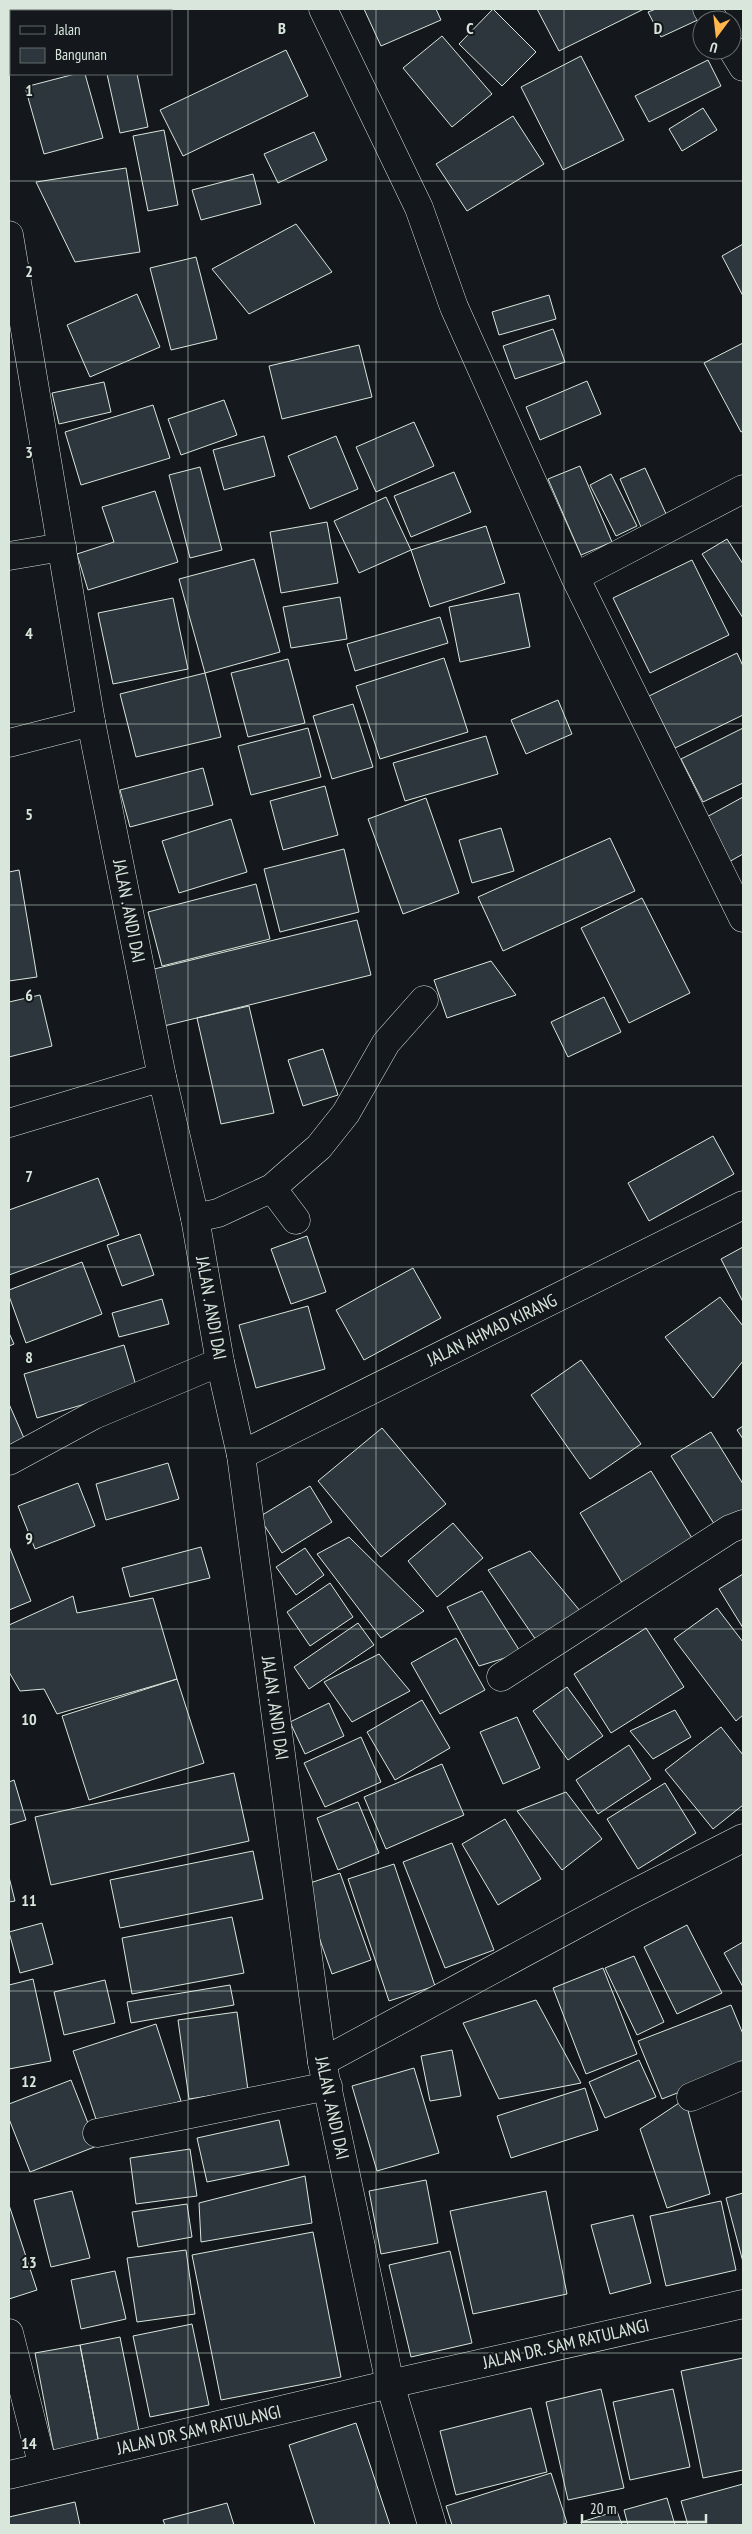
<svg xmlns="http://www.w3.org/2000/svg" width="752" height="2534" font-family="'PT Sans Narrow',sans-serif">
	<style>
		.building { fill: #2c363c; stroke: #d8e6dc }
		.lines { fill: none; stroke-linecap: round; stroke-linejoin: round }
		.minor-casing { stroke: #d8e6dc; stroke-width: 29 }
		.secondary-casing { stroke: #d8e6dc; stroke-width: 29 }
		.trunk-casing { stroke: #d8e6dc; stroke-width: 29 }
		.minor { stroke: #14181c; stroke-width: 28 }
		.secondary { stroke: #14181c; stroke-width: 28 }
		.trunk { stroke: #14181c; stroke-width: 28 }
		.grid { fill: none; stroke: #d8e6dc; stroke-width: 1; stroke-opacity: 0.55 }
		.labels { text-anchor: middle; stroke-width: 4; stroke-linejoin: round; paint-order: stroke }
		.street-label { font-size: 18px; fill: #d8e6dc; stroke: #14181c }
		.grid-label { font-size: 16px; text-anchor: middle; font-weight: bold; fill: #d8e6dc; stroke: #14181c; stroke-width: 4; stroke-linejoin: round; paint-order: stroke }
	</style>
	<rect width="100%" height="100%" fill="#14181c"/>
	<path class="building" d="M 9,9 L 124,9 L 125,11 L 11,11 L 11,28 Z
		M 364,9 L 436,9 L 441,20 L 381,46 Z
		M 493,9 L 536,52 L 502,86 L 459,44 Z
		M 537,9 L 644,9 L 559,51 Z
		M 656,9 L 698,9 L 702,18 L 661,37 L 648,12 Z
		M 442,36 L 492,94 L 452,127 L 403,68 Z
		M 286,50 L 308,96 L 183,156 L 160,110 Z
		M 581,56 L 624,140 L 563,170 L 521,87 Z
		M 708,60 L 721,86 L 649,122 L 635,96 Z
		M 75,74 L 85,74 L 103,138 L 44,154 L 25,87 Z
		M 107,74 L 137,74 L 148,127 L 120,133 Z
		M 703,108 L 717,130 L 682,151 L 669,129 Z
		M 513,116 L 544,164 L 467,211 L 436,164 Z
		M 164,130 L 178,205 L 148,211 L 133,136 Z
		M 314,132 L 327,160 L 278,183 L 264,154 Z
		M 126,168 L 140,252 L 75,262 L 36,182 Z
		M 253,174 L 261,204 L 201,220 L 192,190 Z
		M 296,224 L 332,272 L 249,314 L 212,269 Z
		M 743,244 L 743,296 L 722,256 Z
		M 196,257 L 217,339 L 171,350 L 150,268 Z
		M 137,294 L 160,347 L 90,377 L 67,325 Z
		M 549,295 L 556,319 L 499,335 L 492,312 Z
		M 553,329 L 565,362 L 515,379 L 503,346 Z
		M 743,343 L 743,431 L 741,432 L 704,363 Z
		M 359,345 L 372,397 L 282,419 L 269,366 Z
		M 587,381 L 601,414 L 540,440 L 526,407 Z
		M 104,382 L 111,412 L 59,424 L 52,393 Z
		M 224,400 L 237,435 L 181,455 L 168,419 Z
		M 153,405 L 170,458 L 81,485 L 65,432 Z
		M 414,422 L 434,466 L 376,492 L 356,447 Z
		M 264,436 L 275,476 L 224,490 L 213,450 Z
		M 336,436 L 358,489 L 310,509 L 288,456 Z
		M 580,466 L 612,542 L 581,555 L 548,479 Z
		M 200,467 L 222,550 L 190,558 L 169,475 Z
		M 645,468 L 667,516 L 641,527 L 620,479 Z
		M 454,472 L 471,512 L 411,537 L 394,496 Z
		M 611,474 L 637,526 L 616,536 L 590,485 Z
		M 155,491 L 178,562 L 88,590 L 77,554 L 114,542 L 102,507 Z
		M 386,497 L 411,550 L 359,573 L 334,521 Z
		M 327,522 L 338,583 L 281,593 L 270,532 Z
		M 486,526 L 505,583 L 430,607 L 411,550 Z
		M 727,539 L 743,564 L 743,618 L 702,554 Z
		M 254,559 L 280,652 L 205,673 L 179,579 Z
		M 692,560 L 729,635 L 650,673 L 613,598 Z
		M 519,593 L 530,647 L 460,662 L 449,607 Z
		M 340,597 L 347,639 L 291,648 L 283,607 Z
		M 173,598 L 188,669 L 113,684 L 98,613 Z
		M 440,617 L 448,643 L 355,671 L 347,644 Z
		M 737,653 L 743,666 L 743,715 L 675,748 L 649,696 Z
		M 444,658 L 468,732 L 380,759 L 356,686 Z
		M 288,659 L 305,723 L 248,737 L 231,673 Z
		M 205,673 L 221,737 L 136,757 L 120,694 Z
		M 558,700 L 572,734 L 526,754 L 511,720 Z
		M 353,704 L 373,767 L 332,779 L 313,716 Z
		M 308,728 L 321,777 L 251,795 L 238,746 Z
		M 743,728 L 743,783 L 703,802 L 681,759 Z
		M 486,736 L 498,774 L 405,801 L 393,763 Z
		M 203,768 L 213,805 L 130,827 L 120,790 Z
		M 325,786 L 338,835 L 283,850 L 270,801 Z
		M 743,797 L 743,854 L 727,863 L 703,819 Z
		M 426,798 L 459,893 L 403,914 L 368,819 Z
		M 231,819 L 247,872 L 179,893 L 162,841 Z
		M 501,828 L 514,871 L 472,883 L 459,840 Z
		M 610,838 L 635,891 L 503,951 L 478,897 Z
		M 344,849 L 359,912 L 280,932 L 264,869 Z
		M 19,870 L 37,977 L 9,981 L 9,872 Z
		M 256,884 L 270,939 L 162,966 L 148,912 Z
		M 642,898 L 690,993 L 629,1023 L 581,928 Z
		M 357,920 L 371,975 L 164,1026 L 150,970 Z
		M 491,961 L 516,995 L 447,1018 L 434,980 Z
		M 40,995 L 52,1046 L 9,1057 L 9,1002 Z
		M 604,997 L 621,1032 L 568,1057 L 551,1022 Z
		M 249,1006 L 274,1113 L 221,1124 L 197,1018 Z
		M 323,1049 L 338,1095 L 303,1106 L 288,1060 Z
		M 713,1136 L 734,1174 L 649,1221 L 628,1183 Z
		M 98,1178 L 119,1235 L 9,1275 L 9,1210 Z
		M 140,1234 L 154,1275 L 122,1286 L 107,1245 Z
		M 307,1236 L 326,1292 L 291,1304 L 271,1249 Z
		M 743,1247 L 743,1302 L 721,1259 Z
		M 82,1262 L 102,1314 L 26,1343 L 9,1296 L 9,1290 Z
		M 413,1268 L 441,1318 L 364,1360 L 336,1310 Z
		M 720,1297 L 743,1326 L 743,1361 L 713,1398 L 665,1337 Z
		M 162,1299 L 169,1324 L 119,1337 L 112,1313 Z
		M 308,1306 L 325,1369 L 256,1388 L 239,1325 Z
		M 9,1333 L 14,1344 L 9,1346 Z
		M 124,1345 L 137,1389 L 37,1418 L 24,1374 Z
		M 581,1360 L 641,1444 L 590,1479 L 531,1395 Z
		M 9,1404 L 27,1445 L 9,1452 Z
		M 743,1426 L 743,1439 L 737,1430 Z
		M 382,1428 L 446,1504 L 381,1557 L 318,1481 Z
		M 711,1432 L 743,1484 L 743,1515 L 718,1530 L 671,1456 Z
		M 168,1463 L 179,1499 L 106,1520 L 96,1484 Z
		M 651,1471 L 695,1543 L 624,1586 L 580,1513 Z
		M 78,1483 L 95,1526 L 35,1549 L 18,1506 Z
		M 310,1486 L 332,1522 L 282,1553 L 259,1517 Z
		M 453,1523 L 483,1558 L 437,1597 L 408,1561 Z
		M 349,1537 L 424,1611 L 381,1638 L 317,1554 Z
		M 9,1546 L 31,1601 L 9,1610 Z
		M 201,1547 L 210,1578 L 130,1597 L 122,1568 Z
		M 305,1548 L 324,1575 L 296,1595 L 276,1567 Z
		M 530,1551 L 581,1612 L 536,1640 L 488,1570 Z
		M 743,1574 L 743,1628 L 719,1589 Z
		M 330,1583 L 353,1617 L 310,1646 L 287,1612 Z
		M 482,1591 L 521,1653 L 479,1666 L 447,1607 Z
		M 73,1596 L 77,1613 L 153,1598 L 177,1679 L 57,1714 L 44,1689 L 20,1691 L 9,1672 L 9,1625 Z
		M 717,1608 L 743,1642 L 743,1715 L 736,1721 L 674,1639 Z
		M 358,1623 L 374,1645 L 309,1689 L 294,1667 Z
		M 646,1628 L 684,1687 L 611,1733 L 574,1674 Z
		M 456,1638 L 485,1690 L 440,1714 L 411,1663 Z
		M 379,1654 L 410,1691 L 352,1722 L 324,1682 Z
		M 177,1679 L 204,1763 L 89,1800 L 62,1716 Z
		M 567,1687 L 603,1736 L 568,1760 L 533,1711 Z
		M 422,1700 L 450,1748 L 395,1780 L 367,1732 Z
		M 329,1703 L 344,1736 L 305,1754 L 290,1722 Z
		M 675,1710 L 691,1737 L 653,1759 L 630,1731 Z
		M 517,1717 L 540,1768 L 503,1784 L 480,1732 Z
		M 721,1727 L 743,1755 L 743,1805 L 713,1829 L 665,1770 Z
		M 361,1737 L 381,1782 L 325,1807 L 304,1763 Z
		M 629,1745 L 651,1779 L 598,1814 L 576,1780 Z
		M 442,1764 L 464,1815 L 386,1849 L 364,1797 Z
		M 234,1773 L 249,1841 L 51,1885 L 35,1817 Z
		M 14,1780 L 26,1820 L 9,1825 L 9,1782 Z
		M 665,1783 L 696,1833 L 638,1869 L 607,1819 Z
		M 566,1792 L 602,1839 L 562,1870 L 517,1811 Z
		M 358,1802 L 379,1853 L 338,1870 L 317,1818 Z
		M 505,1819 L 541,1879 L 498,1905 L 462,1844 Z
		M 452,1843 L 494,1950 L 445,1968 L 403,1862 Z
		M 253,1851 L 263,1899 L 120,1928 L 110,1880 Z
		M 394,1864 L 435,1986 L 389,2001 L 348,1879 Z
		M 340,1873 L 371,1960 L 332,1974 L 301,1886 Z
		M 9,1877 L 15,1901 L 9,1902 Z
		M 232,1917 L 244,1973 L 132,1994 L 122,1938 Z
		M 42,1923 L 53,1964 L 20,1973 L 9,1932 Z
		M 687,1925 L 722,1993 L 677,2014 L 644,1947 Z
		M 743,1942 L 743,1987 L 724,1953 Z
		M 634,1956 L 664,2022 L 637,2035 L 605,1968 Z
		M 603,1968 L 637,2054 L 586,2074 L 553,1988 Z
		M 33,1979 L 51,2061 L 9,2069 L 9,1985 Z
		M 105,1980 L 115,2023 L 64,2035 L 54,1992 Z
		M 230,1985 L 234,2005 L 131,2023 L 127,2002 Z
		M 536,2000 L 581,2083 L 499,2099 L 463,2023 Z
		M 731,2005 L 743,2034 L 743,2067 L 662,2099 L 638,2041 Z
		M 237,2012 L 248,2090 L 189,2099 L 178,2020 Z
		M 156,2024 L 181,2101 L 99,2128 L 73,2051 Z
		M 452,2050 L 461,2096 L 430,2101 L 421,2056 Z
		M 639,2060 L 656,2097 L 605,2118 L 589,2082 Z
		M 414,2068 L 439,2153 L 377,2171 L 352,2086 Z
		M 71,2080 L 97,2146 L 30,2172 L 9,2119 L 9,2104 Z
		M 585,2088 L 598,2130 L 511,2158 L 497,2116 Z
		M 685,2099 L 710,2194 L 667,2208 L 640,2129 Z
		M 279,2120 L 289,2165 L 207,2182 L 197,2138 Z
		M 190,2149 L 197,2196 L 136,2204 L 130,2158 Z
		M 305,2176 L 312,2223 L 201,2242 L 199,2203 Z
		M 426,2180 L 438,2243 L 381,2254 L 369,2191 Z
		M 72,2191 L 90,2258 L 51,2267 L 34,2200 Z
		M 546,2191 L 567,2294 L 473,2314 L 450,2211 Z
		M 743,2193 L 743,2262 L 726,2198 Z
		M 721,2201 L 736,2270 L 666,2286 L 650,2216 Z
		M 187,2204 L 192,2237 L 138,2247 L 132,2212 Z
		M 9,2205 L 37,2290 L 9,2299 Z
		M 633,2215 L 651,2283 L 610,2294 L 591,2225 Z
		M 313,2232 L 341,2377 L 221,2400 L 192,2255 Z
		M 186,2250 L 195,2314 L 137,2322 L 127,2258 Z
		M 450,2251 L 472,2343 L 411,2357 L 389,2265 Z
		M 115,2271 L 126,2319 L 81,2329 L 71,2280 Z
		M 192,2324 L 209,2405 L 150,2417 L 133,2336 Z
		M 120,2337 L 140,2436 L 99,2444 L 80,2345 Z
		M 80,2345 L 99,2444 L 54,2453 L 35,2353 Z
		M 743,2358 L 743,2470 L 703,2478 L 681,2371 Z
		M 601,2389 L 624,2488 L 568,2500 L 546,2402 Z
		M 673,2389 L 690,2467 L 630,2480 L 613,2402 Z
		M 531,2408 L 547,2472 L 456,2495 L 440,2431 Z
		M 356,2423 L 390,2525 L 315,2525 L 289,2445 Z
		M 551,2473 L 567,2523 L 560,2525 L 452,2525 L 446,2506 Z
		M 743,2484 L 743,2525 L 688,2525 L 681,2501 Z
		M 667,2498 L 675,2525 L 628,2525 L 624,2510 Z
		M 75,2502 L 80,2525 L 9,2525 L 9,2517 Z
		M 227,2503 L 234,2525 L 165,2525 L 163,2520 Z
		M 617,2511 L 622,2525 L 582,2525 L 581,2522 Z"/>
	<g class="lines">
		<defs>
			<path id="minor" d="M 323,9 L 419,208 L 454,307 L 575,577 L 743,918
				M 707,9 L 714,20
				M 732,49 L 743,67
				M 9,556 L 62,547
				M 575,577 L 743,489
				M 9,743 L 91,722
				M 9,1123 L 162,1077
				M 272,1188 L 296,1220
				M 195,1218 L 218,1213 L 272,1188 L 319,1147 L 346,1113 L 386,1043 L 424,1000
				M 9,1461 L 94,1415 L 220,1362
				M 501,1677 L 730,1529 L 743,1524
				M 322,2062 L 629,1896 L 743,1838
				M 691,2097 L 743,2075
				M 97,2133 L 328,2086
				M 9,2333 L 43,2467
				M 9,2475 L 390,2384"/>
			<path id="secondary" d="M 241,1455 L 743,1205
				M 390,2384 L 743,2304"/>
			<path id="trunk" d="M 9,235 L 91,722 L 162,1077 L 195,1218 L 220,1362 L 241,1455 L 322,2062 L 390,2384 L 432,2525"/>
		</defs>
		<use href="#minor" class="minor-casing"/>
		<use href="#secondary" class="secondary-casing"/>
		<use href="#trunk" class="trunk-casing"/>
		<use href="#minor" class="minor"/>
		<use href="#secondary" class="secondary"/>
		<use href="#trunk" class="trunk"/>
	</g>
	<path class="grid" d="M 188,9 L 188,2525M 376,9 L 376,2525M 564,9 L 564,2525M 9,181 L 743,181M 9,362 L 743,362M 9,543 L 743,543M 9,724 L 743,724M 9,905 L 743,905M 9,1086 L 743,1086M 9,1267 L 743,1267M 9,1448 L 743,1448M 9,1629 L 743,1629M 9,1810 L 743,1810M 9,1991 L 743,1991M 9,2172 L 743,2172M 9,2353 L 743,2353"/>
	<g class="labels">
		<g class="street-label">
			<text transform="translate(129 911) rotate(79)" y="6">JALAN . ANDI DAI</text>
			<text transform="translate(211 1308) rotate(80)" y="6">JALAN . ANDI DAI</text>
			<text transform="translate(492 1330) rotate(-26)" y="6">JALAN AHMAD KIRANG</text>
			<text transform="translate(275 1708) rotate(82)" y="6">JALAN . ANDI DAI</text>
			<text transform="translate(332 2108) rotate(78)" y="6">JALAN . ANDI DAI</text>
			<text transform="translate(566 2344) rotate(-13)" y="6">JALAN DR. SAM RATULANGI</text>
			<text transform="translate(199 2430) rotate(-13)" y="6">JALAN DR SAM RATULANGI</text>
		</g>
	</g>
	<g class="grid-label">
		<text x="282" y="34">B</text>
		<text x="470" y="34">C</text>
		<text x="658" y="34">D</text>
		<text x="29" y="96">1</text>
		<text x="29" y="277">2</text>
		<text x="29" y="458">3</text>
		<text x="29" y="639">4</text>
		<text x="29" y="820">5</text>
		<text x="29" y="1001">6</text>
		<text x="29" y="1182">7</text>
		<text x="29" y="1363">8</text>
		<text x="29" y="1544">9</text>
		<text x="29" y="1725">10</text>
		<text x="29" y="1906">11</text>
		<text x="29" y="2087">12</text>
		<text x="29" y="2268">13</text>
		<text x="29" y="2449">14</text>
	</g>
	<rect width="752" height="2534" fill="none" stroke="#d8e6dc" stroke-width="20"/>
	<rect x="10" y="10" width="162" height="65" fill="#14181c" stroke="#626a69"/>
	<rect x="20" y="26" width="25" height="8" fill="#14181c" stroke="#626a69"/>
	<text x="55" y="35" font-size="15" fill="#d8e6dc">Jalan</text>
	<rect x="20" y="48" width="25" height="15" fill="#2c363c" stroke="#626a69"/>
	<text x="55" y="60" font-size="15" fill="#d8e6dc">Bangunan</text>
	<g transform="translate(717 35) rotate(195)"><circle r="24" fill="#14181c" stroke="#626a69"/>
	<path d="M0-4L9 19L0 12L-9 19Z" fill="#ffb74d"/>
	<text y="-8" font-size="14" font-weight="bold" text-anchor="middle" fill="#d8e6dc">U</text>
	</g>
	<path d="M582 2514v8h124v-8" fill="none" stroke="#d8e6dc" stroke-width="2.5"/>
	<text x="590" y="2514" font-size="15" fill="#d8e6dc" stroke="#14181c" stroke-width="4" paint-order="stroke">20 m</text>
</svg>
